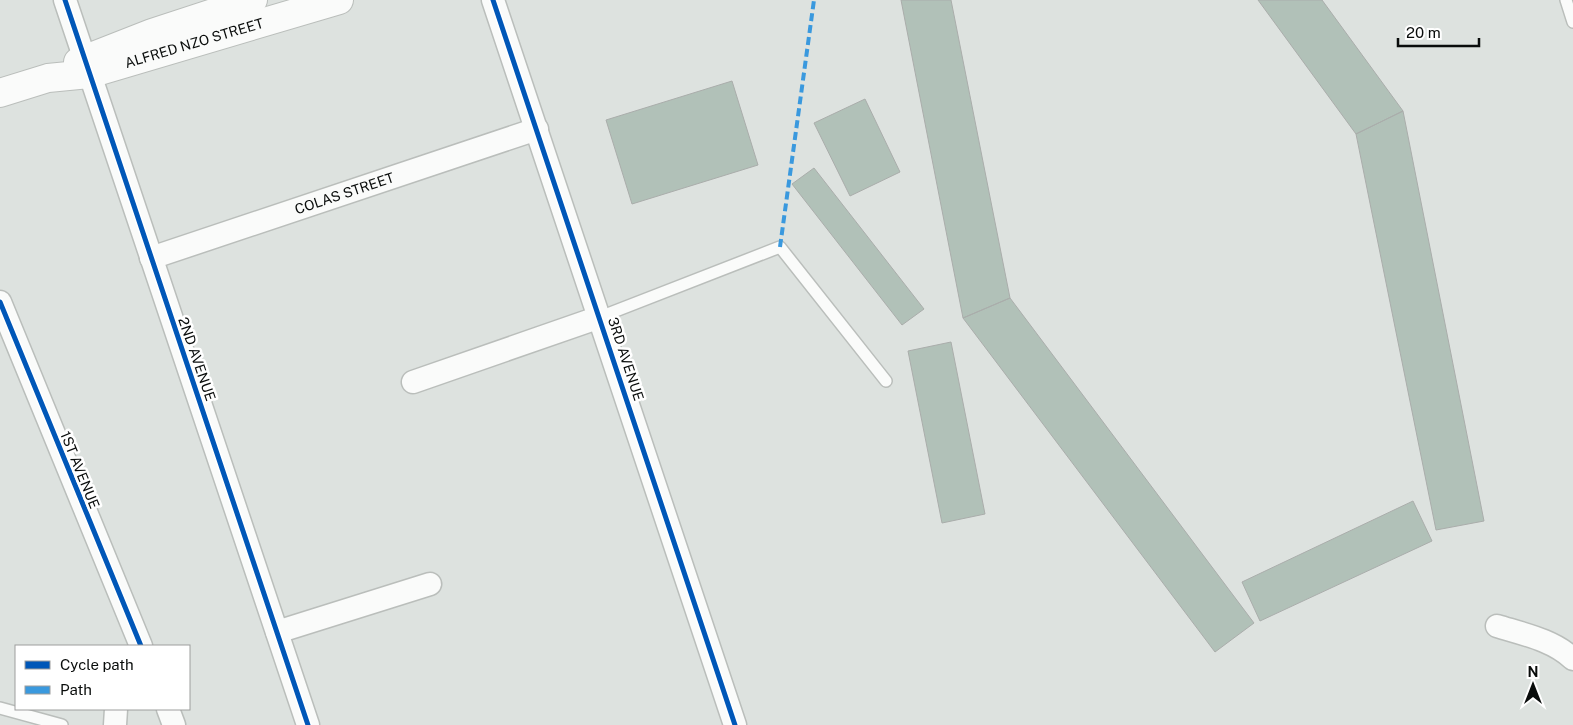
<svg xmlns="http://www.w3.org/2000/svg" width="1573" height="725" font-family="'Public Sans',sans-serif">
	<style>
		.building { fill: #b1c1b8; stroke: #aaadab }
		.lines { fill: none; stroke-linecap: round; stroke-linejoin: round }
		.service-casing { stroke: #babebb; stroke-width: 14 }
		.minor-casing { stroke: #babebb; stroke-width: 25 }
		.tertiary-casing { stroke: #babebb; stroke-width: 30 }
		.service { stroke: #fafbfa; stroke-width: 11 }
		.minor { stroke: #fafbfa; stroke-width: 22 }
		.tertiary { stroke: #fafbfa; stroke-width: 28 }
		.quiet { stroke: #3a99de; stroke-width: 4; stroke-dasharray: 8 4; stroke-linecap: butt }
		.cycleway-casing { stroke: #fff; stroke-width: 8 }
		.cycleway { stroke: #0057b8; stroke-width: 5 }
		.labels { text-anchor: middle; stroke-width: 5; stroke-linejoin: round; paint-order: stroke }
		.street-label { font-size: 14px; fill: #090c0b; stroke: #fff }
	</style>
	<rect width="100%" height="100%" fill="#dde2df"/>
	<path class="building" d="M 901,0 L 951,0 L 1010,298 L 963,318 Z
		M 1258,0 L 1322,0 L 1403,111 L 1356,134 Z
		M 732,81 L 758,165 L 632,204 L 606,120 Z
		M 865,99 L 900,172 L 850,196 L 814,123 Z
		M 1403,111 L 1484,521 L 1436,530 L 1356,134 Z
		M 814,168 L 924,309 L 902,325 L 792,184 Z
		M 1010,298 L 1254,623 L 1215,652 L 963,318 Z
		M 951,342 L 985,514 L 942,523 L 908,351 Z
		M 1413,501 L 1432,541 L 1260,621 L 1242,582 Z"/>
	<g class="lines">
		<defs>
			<path id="service" d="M 1566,0 L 1573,22
				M 600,317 L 780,247 L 886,381
				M 0,708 L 62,725"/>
			<g id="minor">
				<path d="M 65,0 L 308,725"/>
				<path d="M 493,0 L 735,725"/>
				<path id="s1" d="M 151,258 L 537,129"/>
				<path d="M 0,302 L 141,646"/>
				<path d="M 413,382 L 600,317"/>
				<path d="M 1497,626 C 1523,634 1553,640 1573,659"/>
				<path d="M 277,632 L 430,584"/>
				<path d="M 168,709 L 174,725"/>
				<path d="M 115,725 L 116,709"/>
			</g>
			<g id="tertiary">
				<path d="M 78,62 L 152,33 L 253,0"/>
				<path id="s2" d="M 0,93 L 48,78 L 89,74 L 339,0"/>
			</g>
		</defs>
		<use href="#service" class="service-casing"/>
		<use href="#minor" class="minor-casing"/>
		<use href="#tertiary" class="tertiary-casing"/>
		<use href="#service" class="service"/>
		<use href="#minor" class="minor"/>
		<use href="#tertiary" class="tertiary"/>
		<path class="quiet" d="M 780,247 L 814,0"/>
		<defs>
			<path id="cycleway" d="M 65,0 L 308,725
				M 493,0 L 735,725
				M 0,302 L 141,646"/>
		</defs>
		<use href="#cycleway" class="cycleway-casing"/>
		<use href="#cycleway" class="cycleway"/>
	</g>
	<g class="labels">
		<g class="street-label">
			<text dy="5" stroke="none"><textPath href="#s2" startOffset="201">ALFRED NZO STREET</textPath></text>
			<text dy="5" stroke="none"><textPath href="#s1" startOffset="204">COLAS STREET</textPath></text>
			<text transform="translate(197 359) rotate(71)" y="5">2ND AVENUE</text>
			<text transform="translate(626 359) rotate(72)" y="5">3RD AVENUE</text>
			<text transform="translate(80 470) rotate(68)" y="5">1ST AVENUE</text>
		</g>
	</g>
	<rect x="15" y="645" width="175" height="65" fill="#ffffff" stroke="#9d9e9d"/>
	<rect x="25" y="661" width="25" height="8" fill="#0057b8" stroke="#9d9e9d"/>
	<text x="60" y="670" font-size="15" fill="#090c0b">Cycle path</text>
	<rect x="25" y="686" width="25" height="8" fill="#3a99de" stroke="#9d9e9d"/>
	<text x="60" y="695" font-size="15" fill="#090c0b">Path</text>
	<g transform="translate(1533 685)" stroke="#ffffff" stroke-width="4" paint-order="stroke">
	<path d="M0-4L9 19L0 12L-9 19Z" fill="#090c0b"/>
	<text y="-8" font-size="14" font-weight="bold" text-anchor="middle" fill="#090c0b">N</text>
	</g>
	<path d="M1398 38v8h81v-8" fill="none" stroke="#090c0b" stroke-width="2.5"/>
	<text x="1406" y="38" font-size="15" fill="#090c0b" stroke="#ffffff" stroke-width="4" paint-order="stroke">20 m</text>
</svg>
